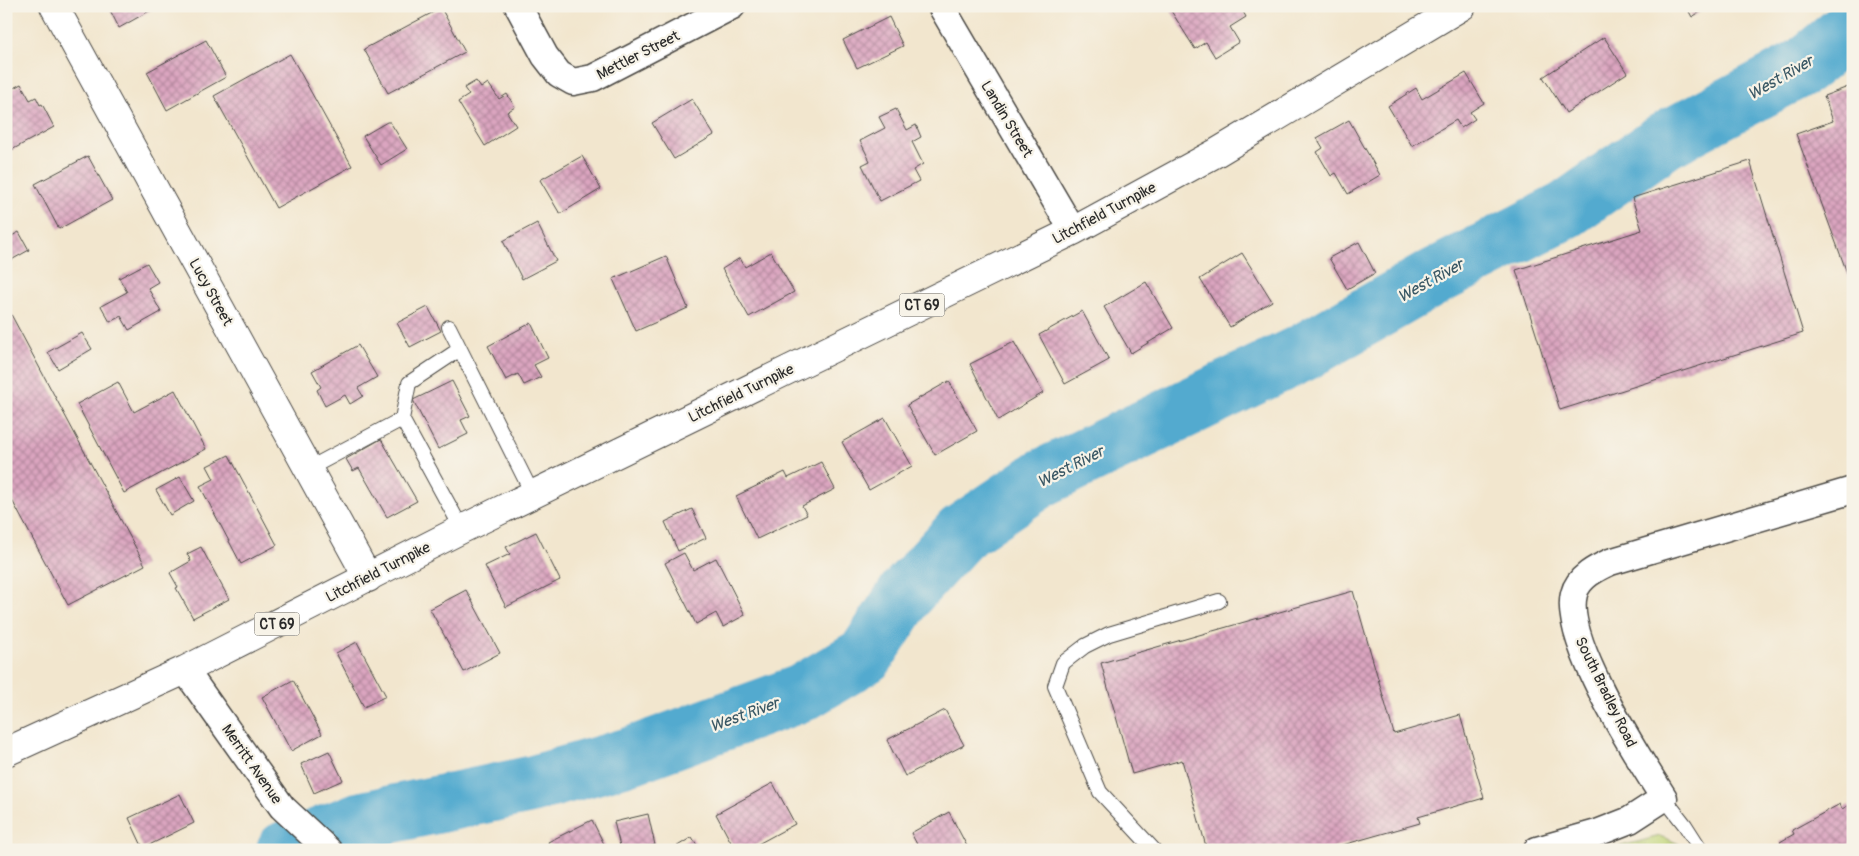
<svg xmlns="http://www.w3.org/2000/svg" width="1859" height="856" font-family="Pangolin,sans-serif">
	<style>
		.park { fill: url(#park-tufts); stroke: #768052 }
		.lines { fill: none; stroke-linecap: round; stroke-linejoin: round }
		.river { stroke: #53aacf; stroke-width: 58 }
		.building { fill: url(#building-cross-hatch) }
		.lane-casing { stroke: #494743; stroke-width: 16 }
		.street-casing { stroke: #494743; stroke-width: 29 }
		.secondary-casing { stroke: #494743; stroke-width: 30 }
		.primary-casing { stroke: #494743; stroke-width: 30 }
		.lane { stroke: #fff; stroke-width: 14 }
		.street { stroke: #fff; stroke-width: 26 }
		.secondary { stroke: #fff; stroke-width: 28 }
		.primary { stroke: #fff; stroke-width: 28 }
		.labels { text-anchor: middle; stroke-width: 4.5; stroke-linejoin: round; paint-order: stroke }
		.shield { fill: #f7f3e8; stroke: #686764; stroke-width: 1 }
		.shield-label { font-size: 14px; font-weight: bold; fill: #2b2b2b }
		.street-label { font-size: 15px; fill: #2b2b2b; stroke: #f7f3e8 }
		.water-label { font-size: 16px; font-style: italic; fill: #395764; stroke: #f7f3e8 }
	</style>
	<defs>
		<pattern id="park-tufts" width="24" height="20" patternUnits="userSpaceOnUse" patternTransform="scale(1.25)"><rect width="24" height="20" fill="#c1d579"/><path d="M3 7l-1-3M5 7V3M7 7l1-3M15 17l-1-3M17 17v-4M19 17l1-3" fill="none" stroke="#a6b769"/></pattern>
		<pattern id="building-cross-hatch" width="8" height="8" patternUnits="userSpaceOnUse" patternTransform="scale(1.25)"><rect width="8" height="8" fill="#dba5c0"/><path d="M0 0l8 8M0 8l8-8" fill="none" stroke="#b2879c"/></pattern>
	</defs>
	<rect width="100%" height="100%" fill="#f7f3e8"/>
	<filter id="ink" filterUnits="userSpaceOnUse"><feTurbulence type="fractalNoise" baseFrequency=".02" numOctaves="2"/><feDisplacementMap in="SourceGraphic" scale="10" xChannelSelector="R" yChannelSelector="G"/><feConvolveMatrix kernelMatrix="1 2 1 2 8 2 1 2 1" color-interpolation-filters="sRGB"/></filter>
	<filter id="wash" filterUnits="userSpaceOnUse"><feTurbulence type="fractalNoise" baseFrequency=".0096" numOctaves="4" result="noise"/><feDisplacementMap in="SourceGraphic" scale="20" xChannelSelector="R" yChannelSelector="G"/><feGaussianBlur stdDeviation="1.12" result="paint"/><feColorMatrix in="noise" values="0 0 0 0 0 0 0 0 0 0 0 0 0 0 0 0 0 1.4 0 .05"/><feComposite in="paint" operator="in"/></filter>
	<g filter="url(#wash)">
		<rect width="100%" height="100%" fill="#f2e6ce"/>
		<path class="park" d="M 1660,836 L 1679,844 L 1682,850 L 1606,850 Z"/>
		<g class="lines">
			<path class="river" d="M 285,850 L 359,821 L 530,785 L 630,756 L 802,693 L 866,655 L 907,592 L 961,533 L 1042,478 L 1304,352 L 1431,279 L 1566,210 L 1664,141 L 1803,67 L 1853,26"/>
		</g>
		<g id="blocks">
			<path class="building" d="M 108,6 L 158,6 L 119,28 Z
				M 1168,6 L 1240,6 L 1246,17 L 1230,27 L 1239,42 L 1215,57 L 1206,42 L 1195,49 Z
				M 1686,6 L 1710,6 L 1692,17 Z
				M 441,8 L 465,52 L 388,93 L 364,49 Z
				M 889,17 L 903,46 L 857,68 L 843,40 Z
				M 1604,37 L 1627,73 L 1566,113 L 1543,77 Z
				M 206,40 L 226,77 L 167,110 L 147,72 Z
				M 290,54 L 352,166 L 276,208 L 214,96 Z
				M 1466,73 L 1484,103 L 1470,112 L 1475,119 L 1461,128 L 1456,120 L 1412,146 L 1388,106 L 1416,88 L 1422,99 Z
				M 476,81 L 481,88 L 488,83 L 499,99 L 507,94 L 515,107 L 507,112 L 516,126 L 485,146 L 458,102 L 469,95 L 464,88 Z
				M 21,84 L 30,100 L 36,97 L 40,105 L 42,104 L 54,127 L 6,153 L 6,92 Z
				M 1848,87 L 1853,100 L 1853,289 L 1796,134 L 1833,121 L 1824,96 Z
				M 692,99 L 714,135 L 674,159 L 652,123 Z
				M 896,109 L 907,130 L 916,125 L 921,137 L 912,142 L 923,164 L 913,170 L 919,181 L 880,201 L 862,165 L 870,161 L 860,141 L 885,128 L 879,117 Z
				M 1349,120 L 1380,175 L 1348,194 L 1336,173 L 1331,176 L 1317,152 L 1323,148 L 1317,138 Z
				M 387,122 L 390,122 L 407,149 L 381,165 L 363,136 Z
				M 88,156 L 112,200 L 59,229 L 35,184 Z
				M 582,156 L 601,189 L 560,214 L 540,180 Z
				M 1750,161 L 1803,333 L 1560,410 L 1516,270 L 1642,230 L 1632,198 Z
				M 537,223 L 556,261 L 522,279 L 503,241 Z
				M 19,232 L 29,250 L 6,263 L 6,239 Z
				M 1359,242 L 1375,273 L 1347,289 L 1329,258 Z
				M 771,252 L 794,292 L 749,317 L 722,269 L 740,258 L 745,267 Z
				M 1242,253 L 1272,301 L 1230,327 L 1200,279 Z
				M 666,256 L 688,308 L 636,331 L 613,279 Z
				M 147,263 L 158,282 L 148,288 L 161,312 L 129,330 L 121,316 L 110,322 L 101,306 L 127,292 L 119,278 Z
				M 1146,282 L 1173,328 L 1131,353 L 1104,307 Z
				M 6,305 L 145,565 L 68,605 L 6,489 Z
				M 428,307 L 441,331 L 410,347 L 397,323 Z
				M 1082,311 L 1109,360 L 1065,384 L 1039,335 Z
				M 531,323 L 548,358 L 534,365 L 541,377 L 524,385 L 518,374 L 506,380 L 488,346 Z
				M 82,333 L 92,349 L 58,369 L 48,352 Z
				M 1014,342 L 1043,393 L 998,420 L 970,364 Z
				M 358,345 L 377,377 L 358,388 L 363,396 L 350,404 L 345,395 L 325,406 L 317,390 L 321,387 L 312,371 Z
				M 452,381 L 470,416 L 461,420 L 468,434 L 438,449 L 413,400 Z
				M 949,381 L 977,431 L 935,455 L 907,405 Z
				M 118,382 L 134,412 L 175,390 L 206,449 L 124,493 L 77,404 Z
				M 885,418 L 912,466 L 869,490 L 842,442 Z
				M 381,439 L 417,501 L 387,517 L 359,468 L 353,471 L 346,459 Z
				M 229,455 L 277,545 L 241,564 L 200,486 L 214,479 L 207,466 Z
				M 821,462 L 835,489 L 802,506 L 807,515 L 757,539 L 736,496 L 785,472 L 788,478 Z
				M 180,477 L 194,501 L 170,515 L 156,490 Z
				M 692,509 L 706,538 L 678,551 L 665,522 Z
				M 536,532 L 560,580 L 506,607 L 485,566 L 510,554 L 506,547 Z
				M 201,547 L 229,599 L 193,618 L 176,588 L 178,587 L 170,573 L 191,561 L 187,554 Z
				M 684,553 L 693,570 L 716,558 L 745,615 L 723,627 L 716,613 L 696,624 L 665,563 Z
				M 466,590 L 500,653 L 464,672 L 430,609 Z
				M 1353,591 L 1394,734 L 1460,715 L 1484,798 L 1418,817 L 1420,823 L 1325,850 L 1207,850 L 1182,760 L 1132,774 L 1101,663 Z
				M 357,642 L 386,696 L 364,707 L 336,653 Z
				M 293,680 L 322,734 L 291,751 L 262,697 Z
				M 945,710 L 964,745 L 905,776 L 887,740 Z
				M 329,751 L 343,780 L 314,793 L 301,764 Z
				M 773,783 L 795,824 L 747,850 L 735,850 L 716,814 Z
				M 180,794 L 194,823 L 143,848 L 129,818 Z
				M 1840,804 L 1842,809 L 1849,805 L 1853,811 L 1853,850 L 1784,850 L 1780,842 L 1794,834 L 1792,830 Z
				M 949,812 L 969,850 L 920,850 L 911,833 Z
				M 648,814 L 655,845 L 635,850 L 621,850 L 614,822 Z
				M 592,820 L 607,850 L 552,850 L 548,842 Z
				M 692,837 L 700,850 L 671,850 Z"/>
		</g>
	</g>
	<g filter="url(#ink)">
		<use href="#blocks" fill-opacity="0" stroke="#494743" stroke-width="1"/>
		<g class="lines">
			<defs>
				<path id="lane" d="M 449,327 L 533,495
					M 402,419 L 409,383 L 460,349
					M 308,469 L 402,419 L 462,529
					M 1664,798 L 1685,825 L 1701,850
					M 1154,850 L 1100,792 L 1055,686 L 1063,663 L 1085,646 L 1109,634 L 1219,601"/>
				<path id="street" d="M 518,6 L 545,56 L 559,74 L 573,82 L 593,78 L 732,6
					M 941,6 L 1073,231
					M 185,670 L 282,807 L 328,850
					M 1537,850 L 1597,833 L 1630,820 L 1664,798 C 1638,757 1562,640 1574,594 C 1578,577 1597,568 1610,562 L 1853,490"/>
				<path id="secondary" d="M 54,6 L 368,578"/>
				<path id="primary" d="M 6,752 L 185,670 L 462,529 L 1073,231 L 1216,153 L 1462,6"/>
			</defs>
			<use href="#lane" class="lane-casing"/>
			<use href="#street" class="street-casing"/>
			<use href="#secondary" class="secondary-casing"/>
			<use href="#primary" class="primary-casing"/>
			<use href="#lane" class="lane"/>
			<use href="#street" class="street"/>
			<use href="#secondary" class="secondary"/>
			<use href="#primary" class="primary"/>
		</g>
	</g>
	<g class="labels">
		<g class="shield">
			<rect x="899.5" y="293.5" width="45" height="23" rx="4"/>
			<rect x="254.5" y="612.5" width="45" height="23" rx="4"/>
		</g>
		<g class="shield-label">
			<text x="922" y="310">CT 69</text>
			<text x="277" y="629">CT 69</text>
		</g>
		<g class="street-label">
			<text transform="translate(638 55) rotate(-27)" y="5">Mettler Street</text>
			<text transform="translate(1007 119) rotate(59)" y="5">Landin Street</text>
			<text transform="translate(1104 213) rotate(-28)" y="5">Litchfield Turnpike</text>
			<text transform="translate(211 292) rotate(61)" y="5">Lucy Street</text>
			<text transform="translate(741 393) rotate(-26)" y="5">Litchfield Turnpike</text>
			<text transform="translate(378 572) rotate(-27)" y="5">Litchfield Turnpike</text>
			<text transform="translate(1606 692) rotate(64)" y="5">South Bradley Road</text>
			<text transform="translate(252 764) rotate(55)" y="5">Merritt Avenue</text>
		</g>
		<g class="water-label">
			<text transform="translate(1780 77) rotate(-30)" y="6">West River</text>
			<text transform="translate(1430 280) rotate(-29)" y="6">West River</text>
			<text transform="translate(1070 466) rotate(-27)" y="6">West River</text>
			<text transform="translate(744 714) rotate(-20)" y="6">West River</text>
		</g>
	</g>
	<rect width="1859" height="856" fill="none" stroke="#f7f3e8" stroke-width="25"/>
</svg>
